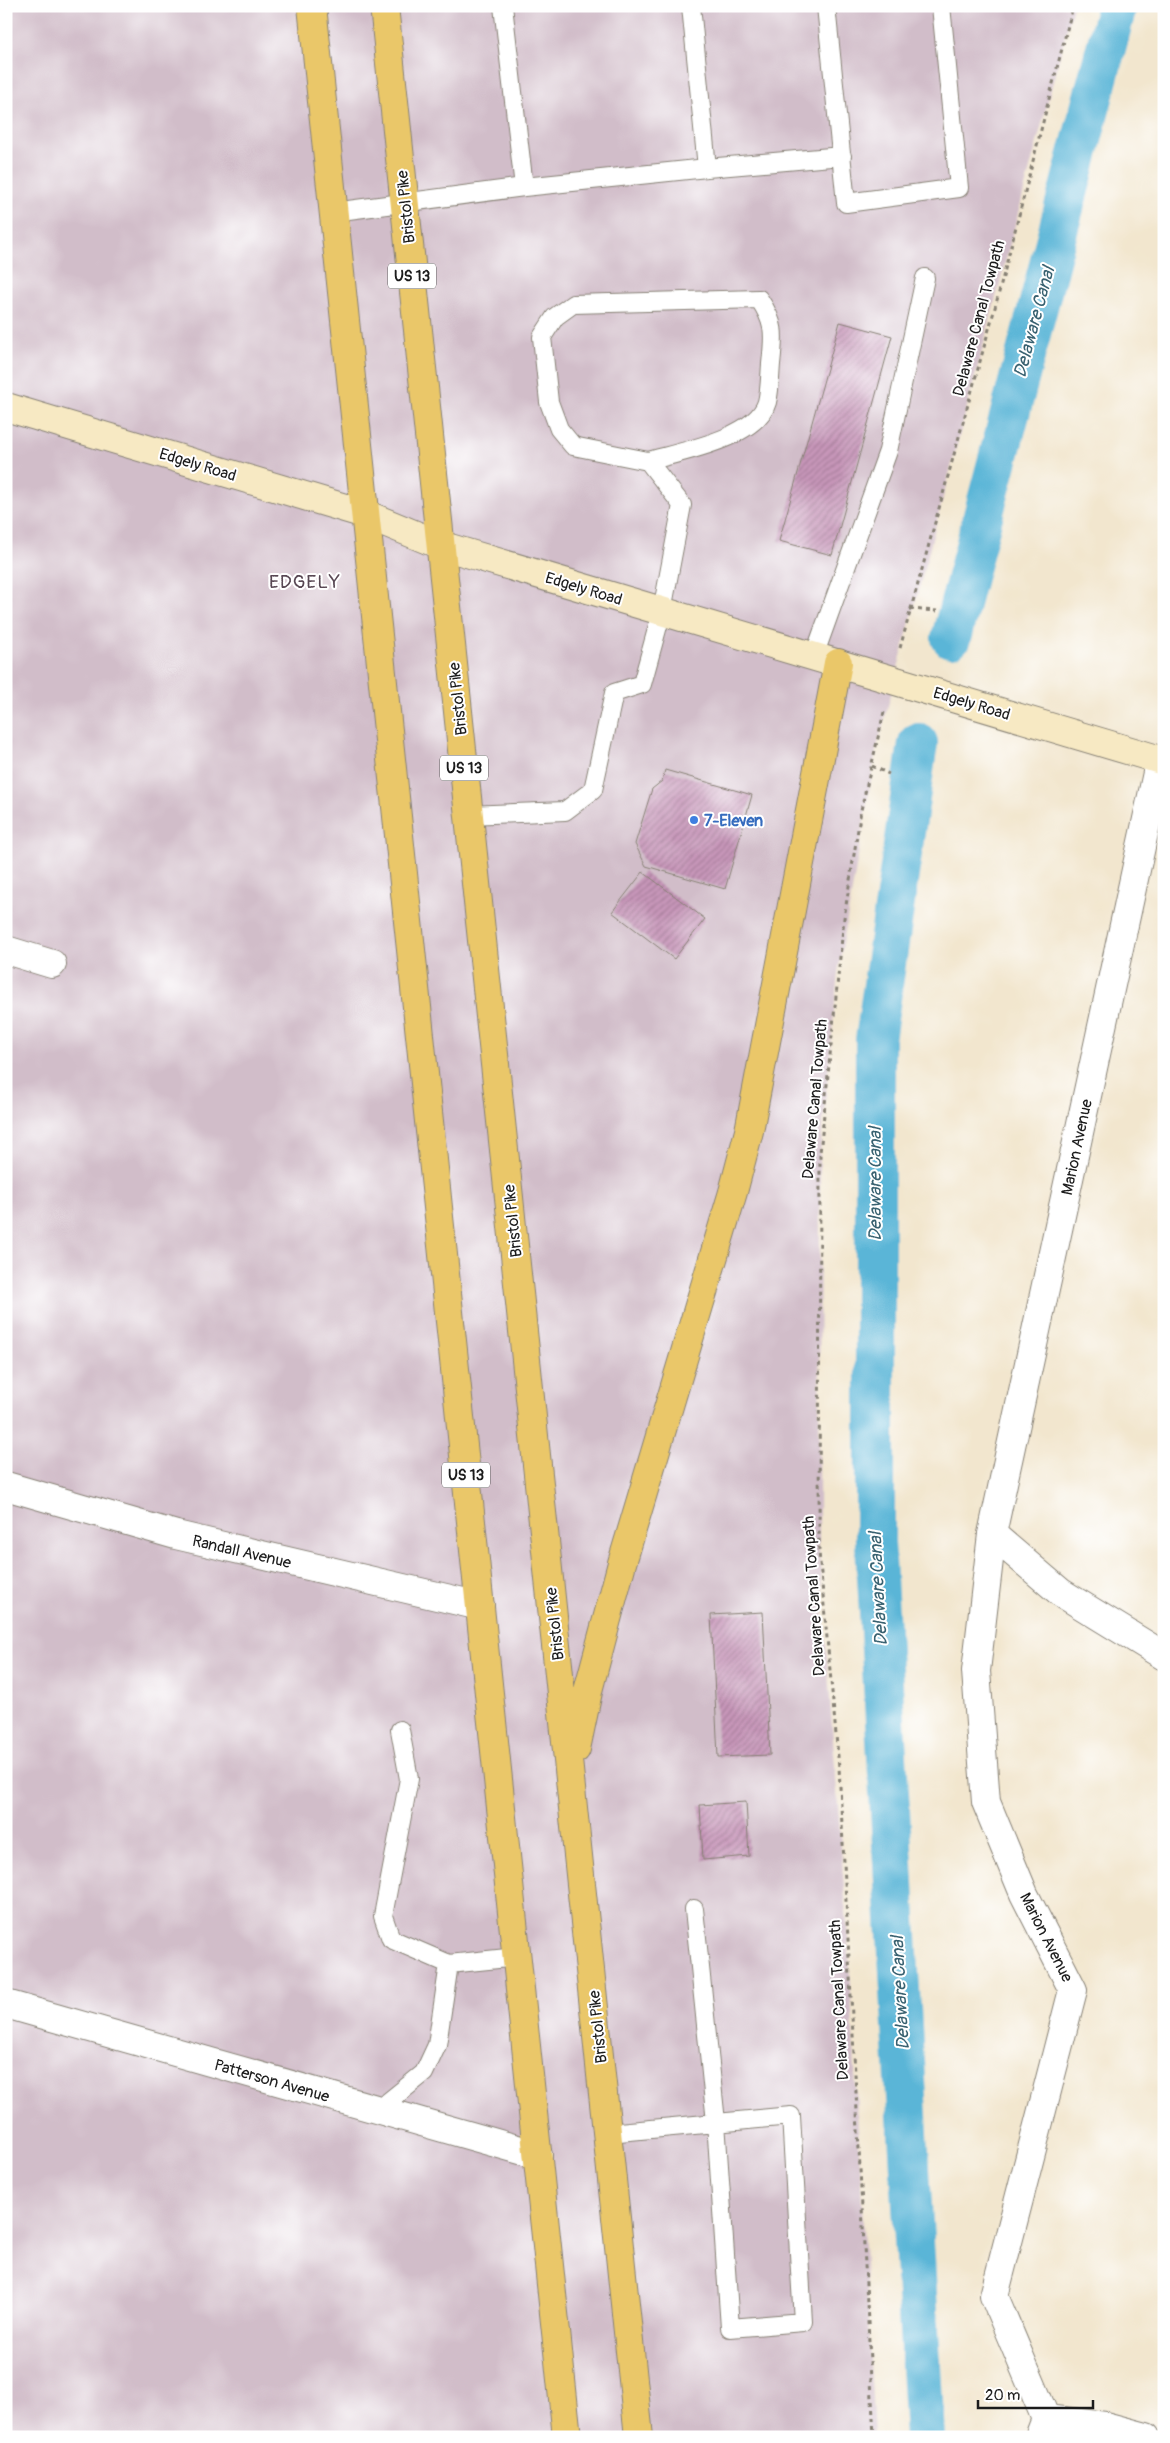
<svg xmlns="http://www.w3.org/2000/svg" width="1170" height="2443" font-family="Pangolin,sans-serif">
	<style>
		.industrial { fill: #d1bdc9 }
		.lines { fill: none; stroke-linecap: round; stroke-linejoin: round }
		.canal { stroke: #5ab5d7; stroke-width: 40 }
		.building { fill: url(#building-hatch) }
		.lane-casing { stroke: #878175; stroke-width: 20 }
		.street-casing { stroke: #878175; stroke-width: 30 }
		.secondary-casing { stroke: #878175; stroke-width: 30 }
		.highway-casing { stroke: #878175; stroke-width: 30 }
		.path { stroke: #878175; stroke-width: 3; stroke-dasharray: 4 4; stroke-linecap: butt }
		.lane { stroke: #fff; stroke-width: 18 }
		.street { stroke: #fff; stroke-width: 28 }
		.secondary { stroke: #f7e9c3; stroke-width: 28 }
		.highway { stroke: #eac769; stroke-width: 28 }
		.shop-dot { fill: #3f7fe0; stroke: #fff; stroke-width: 2 }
		.labels { text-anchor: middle; stroke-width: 4; stroke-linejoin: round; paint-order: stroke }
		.shield { fill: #fff; stroke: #606060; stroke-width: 1 }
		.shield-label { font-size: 15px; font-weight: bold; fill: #1c1c1c }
		.street-label { font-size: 16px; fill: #1c1c1c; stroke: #fff }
		.shop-label { font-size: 16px; font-weight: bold; fill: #366cbe; stroke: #fff; text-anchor: start }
		.water-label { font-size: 18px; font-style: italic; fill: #386170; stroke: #fff }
		.quarter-label { font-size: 19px; letter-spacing: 1px; fill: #584753; stroke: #fff }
	</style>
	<defs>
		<pattern id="building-hatch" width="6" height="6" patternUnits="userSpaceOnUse" patternTransform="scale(1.25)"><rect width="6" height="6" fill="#c796b9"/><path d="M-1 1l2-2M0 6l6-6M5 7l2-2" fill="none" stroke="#a17a96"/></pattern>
	</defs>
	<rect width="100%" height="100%" fill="#fff"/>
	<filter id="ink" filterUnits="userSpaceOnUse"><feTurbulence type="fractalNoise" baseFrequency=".02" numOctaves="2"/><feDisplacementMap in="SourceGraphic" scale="10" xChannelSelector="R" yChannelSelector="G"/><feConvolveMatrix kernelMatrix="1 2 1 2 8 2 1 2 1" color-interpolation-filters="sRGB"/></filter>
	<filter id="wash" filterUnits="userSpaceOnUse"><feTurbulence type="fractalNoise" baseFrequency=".0096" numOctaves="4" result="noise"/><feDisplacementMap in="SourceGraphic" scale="20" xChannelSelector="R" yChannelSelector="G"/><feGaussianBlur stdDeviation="1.12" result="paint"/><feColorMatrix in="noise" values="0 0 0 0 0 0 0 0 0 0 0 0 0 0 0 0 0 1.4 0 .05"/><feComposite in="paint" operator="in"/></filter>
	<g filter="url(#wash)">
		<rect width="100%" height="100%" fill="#f2e6ce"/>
		<path class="industrial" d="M 6,6 L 1073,6 L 876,751 L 838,972 L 820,1153 L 819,1552 L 849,1953 L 874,2437 L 6,2437 Z"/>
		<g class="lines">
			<path class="canal" d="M 951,638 L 1117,6
				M 918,743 L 875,1040 L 875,1542 L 925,2437"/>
		</g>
		<g id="blocks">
			<path class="building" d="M 840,322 L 892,336 L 832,555 L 779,541 Z
				M 665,770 L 752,795 L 725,889 L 646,866 L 635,844 L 652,789 L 662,781 Z
				M 643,872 L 705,919 L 674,959 L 612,912 Z
				M 763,1612 L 770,1755 L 718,1757 L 711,1615 Z
				M 746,1802 L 749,1856 L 703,1860 L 700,1805 Z"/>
		</g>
	</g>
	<g filter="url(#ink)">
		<use href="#blocks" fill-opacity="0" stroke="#878175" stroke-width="1"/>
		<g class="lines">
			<defs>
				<path id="lane" d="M 503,6 L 524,187
					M 826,6 L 846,203 L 959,188 L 941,6
					M 707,168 L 842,156
					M 333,212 L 524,187 L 707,168 L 691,6
					M 814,656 L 888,451 L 925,278
					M 469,815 L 565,811 L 593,790 L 614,693 L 642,684 L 662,611 L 682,505 L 648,461 L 573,446 L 559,429 L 549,402 L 542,337 L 555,317 L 573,304 L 759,299 C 776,324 774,335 771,364 C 770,376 770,390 767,402 C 757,438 680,452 648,461
					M 400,1730 L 409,1779 L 383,1916 L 391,1939 L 449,1964 L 517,1957
					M 378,2110 L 424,2073 L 437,2045 L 449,1964
					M 608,2133 L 791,2116 L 803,2322 L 730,2328 L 716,2122 L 694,1909"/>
				<path id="street" d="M 6,950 L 52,964
					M 6,1486 L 176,1535 L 480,1606
					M 992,1534 L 1060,1592 L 1164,1656
					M 6,2004 L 538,2155
					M 1046,2419 L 994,2296 L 1073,1990 L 1024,1894 L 986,1802 L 976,1671 L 992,1534 L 1160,759
					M 1039,2437 L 1046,2419 L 1105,2426 L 1146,2437"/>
				<path id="secondary" d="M 6,407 L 365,514 L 440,545 L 1164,761"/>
				<path id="highway" d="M 312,6 L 567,2437
					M 384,6 L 639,2437
					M 576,1749 L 589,1687 L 622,1563 L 733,1192 L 749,1131 L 838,663"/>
			</defs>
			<use href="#lane" class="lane-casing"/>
			<use href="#street" class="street-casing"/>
			<use href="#secondary" class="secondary-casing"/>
			<use href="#highway" class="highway-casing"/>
			<path class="path" d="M 910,609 L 937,611
				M 900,648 L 996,304 L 1073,6
				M 872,766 L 889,774
				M 874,2437 L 839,1767 L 819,1552 L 820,1153 L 844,918 L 861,810 L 884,712"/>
			<use href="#lane" class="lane"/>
			<use href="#street" class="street"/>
			<use href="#secondary" class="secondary"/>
			<use href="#highway" class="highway"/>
		</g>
	</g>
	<circle class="shop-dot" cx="694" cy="820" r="5"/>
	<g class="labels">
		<g class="shield">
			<rect x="388" y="263.5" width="48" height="25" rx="4"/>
			<rect x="440" y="755.5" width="48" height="25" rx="4"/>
			<rect x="442" y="1462.5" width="48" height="25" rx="4"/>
		</g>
		<g class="shield-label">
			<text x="412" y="281">US 13</text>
			<text x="464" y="773">US 13</text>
			<text x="466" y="1480">US 13</text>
		</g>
		<g class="street-label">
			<text transform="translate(405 207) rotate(-96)" y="6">Bristol Pike</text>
			<text transform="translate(978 318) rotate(-75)" y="6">Delaware Canal Towpath</text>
			<text transform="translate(198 464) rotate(17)" y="6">Edgely Road</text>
			<text transform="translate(584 588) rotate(17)" y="6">Edgely Road</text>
			<text transform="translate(457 699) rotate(-96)" y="6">Bristol Pike</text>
			<text transform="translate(972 703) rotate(17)" y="6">Edgely Road</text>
			<text transform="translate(814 1099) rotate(-85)" y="6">Delaware Canal Towpath</text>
			<text transform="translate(1076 1147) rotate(-78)" y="6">Marion Avenue</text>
			<text transform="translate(512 1221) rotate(-96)" y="6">Bristol Pike</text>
			<text transform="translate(242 1551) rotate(13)" y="6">Randall Avenue</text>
			<text transform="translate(813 1596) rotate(-94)" y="6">Delaware Canal Towpath</text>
			<text transform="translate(554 1624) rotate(-96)" y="6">Bristol Pike</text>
			<text transform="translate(1047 1937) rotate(63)" y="6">Marion Avenue</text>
			<text transform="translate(838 2000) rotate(-93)" y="6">Delaware Canal Towpath</text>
			<text transform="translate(597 2027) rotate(-96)" y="6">Bristol Pike</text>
			<text transform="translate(272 2080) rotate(16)" y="6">Patterson Avenue</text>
		</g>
		<g class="shop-label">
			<text x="704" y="826">7-Eleven</text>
		</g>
		<g class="water-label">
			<text transform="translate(1034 322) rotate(-75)" y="6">Delaware Canal</text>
			<text transform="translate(875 1184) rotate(-90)" y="6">Delaware Canal</text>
			<text transform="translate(878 1589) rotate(-93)" y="6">Delaware Canal</text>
			<text transform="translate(900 1993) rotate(-93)" y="6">Delaware Canal</text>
		</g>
		<g class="quarter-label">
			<text x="305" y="588">EDGELY</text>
		</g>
	</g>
	<rect width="1170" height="2443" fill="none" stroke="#fff" stroke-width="25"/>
	<path d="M978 2400v8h115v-8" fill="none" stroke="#1c1c1c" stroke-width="2.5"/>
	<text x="985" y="2400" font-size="15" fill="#1c1c1c" stroke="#ffffff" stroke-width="4" paint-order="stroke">20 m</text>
</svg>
